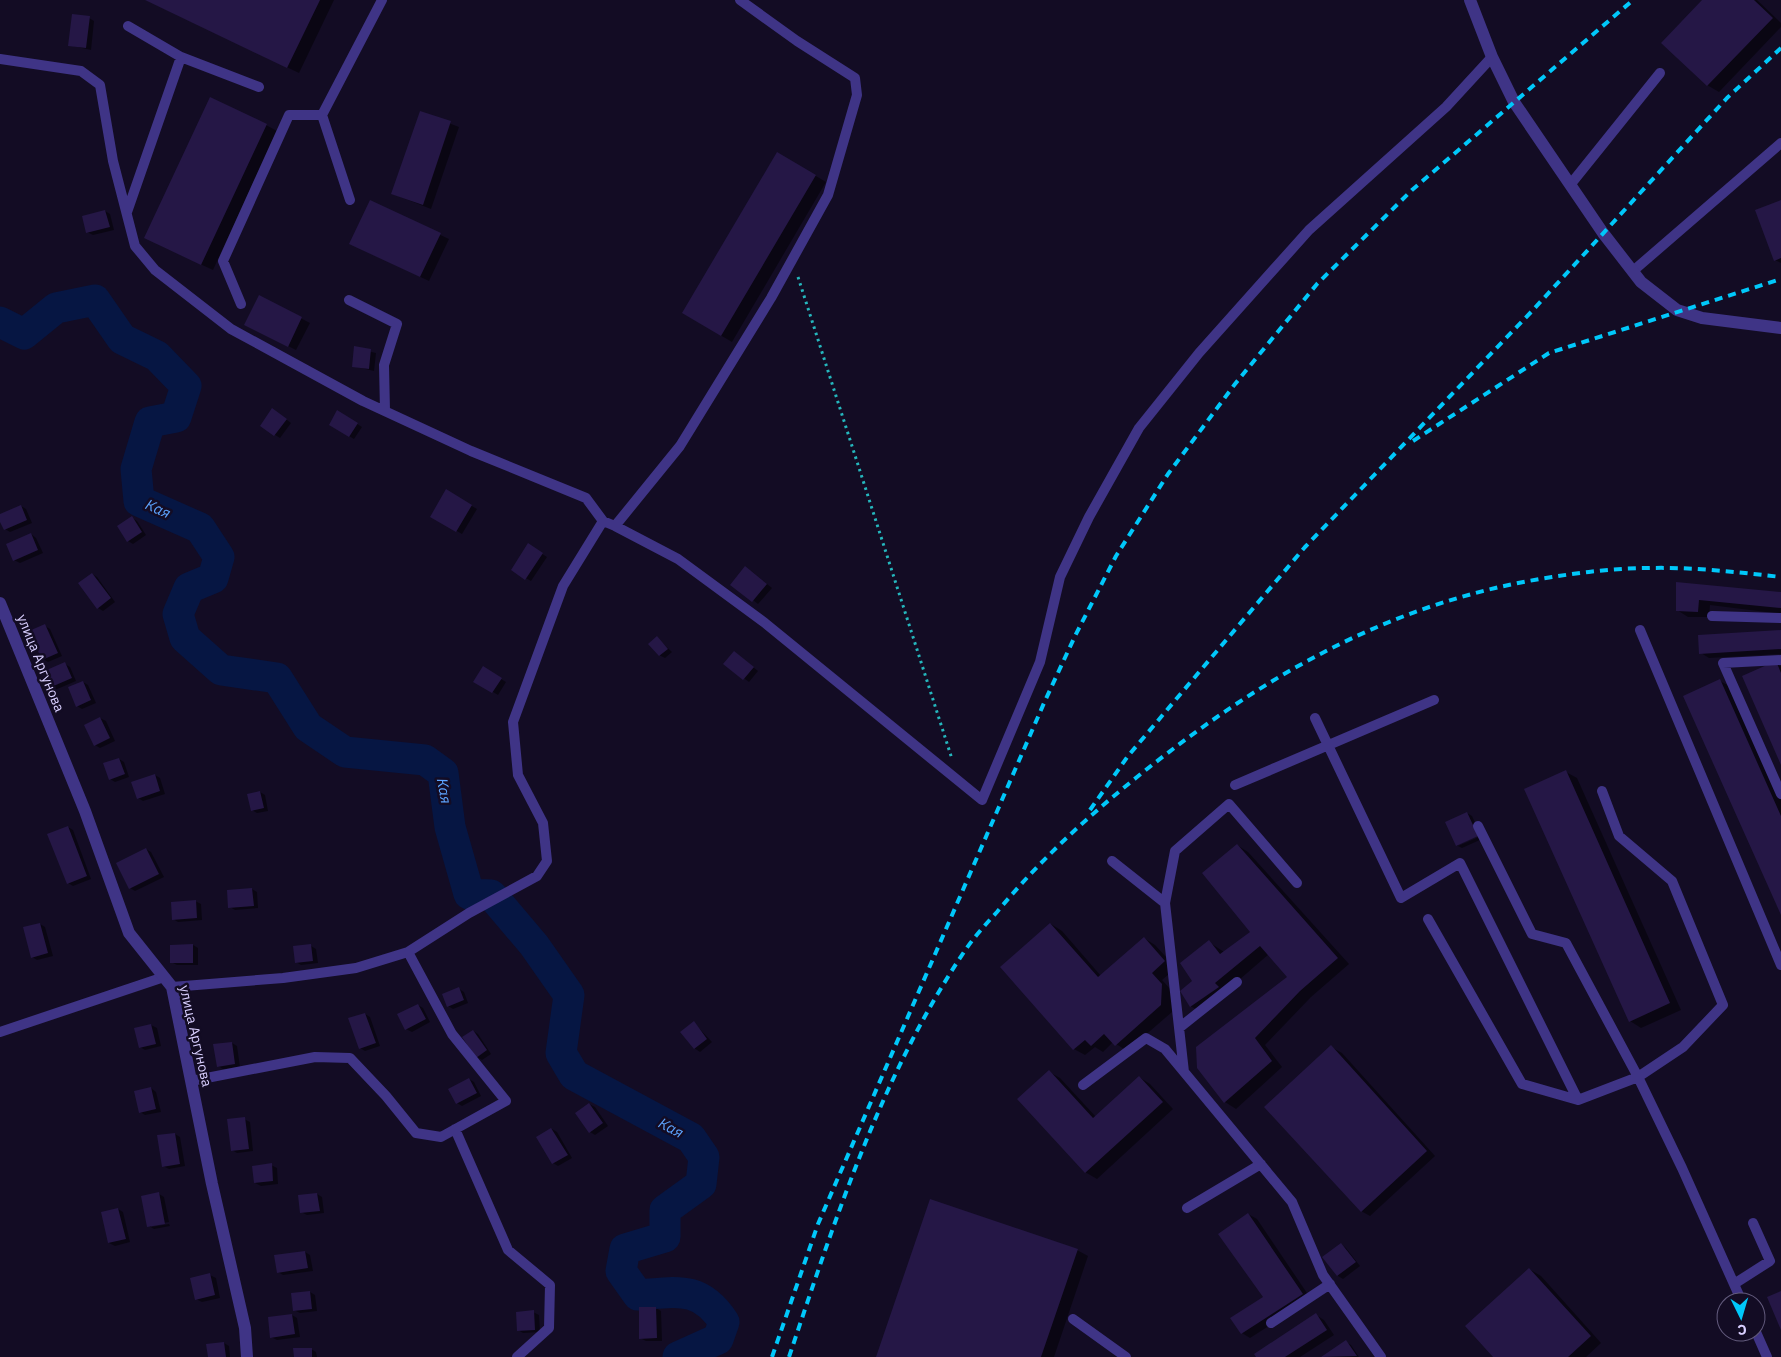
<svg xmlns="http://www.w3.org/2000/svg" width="1781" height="1357" font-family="'IBM Plex Sans',sans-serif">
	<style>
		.shadow { fill: #0007 }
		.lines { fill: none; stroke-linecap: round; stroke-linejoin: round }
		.river { stroke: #061643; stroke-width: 31 }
		.building { fill: #251746 }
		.path { stroke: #25b7bd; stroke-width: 3; stroke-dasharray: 2.5 4; stroke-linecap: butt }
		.service { stroke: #3f3486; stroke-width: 10 }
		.minor { stroke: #3f3486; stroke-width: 12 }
		.rail { stroke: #00c8fa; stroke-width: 4; stroke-dasharray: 8 6; stroke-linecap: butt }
		.labels { text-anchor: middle; stroke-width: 5; stroke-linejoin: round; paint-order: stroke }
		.street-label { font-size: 14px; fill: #d9cfff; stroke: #130c24 }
		.water-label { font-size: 15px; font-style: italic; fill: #5da4ff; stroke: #130c24 }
	</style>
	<rect width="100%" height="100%" fill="#130c24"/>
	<path class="shadow" d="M 146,0 L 334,0 L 299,73 Z
		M 1704,0 L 1757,0 L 1781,23 L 1781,27 L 1719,92 L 1707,85 Z
		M 89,18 L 94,21 L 91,50 L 69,45 Z
		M 420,112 L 459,127 L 431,209 L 393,194 Z
		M 266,125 L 277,131 L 213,270 L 157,244 Z
		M 777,153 L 826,182 L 732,342 L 683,313 Z
		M 370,202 L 449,239 L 429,281 L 359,248 Z
		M 1781,202 L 1781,263 L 1775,260 Z
		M 105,211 L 110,214 L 114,230 L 93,235 L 87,232 Z
		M 260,297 L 310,323 L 296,350 L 254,329 Z
		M 355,348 L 376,353 L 374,371 L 353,366 Z
		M 338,412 L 362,427 L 354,439 L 330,425 Z
		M 278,413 L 291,423 L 280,438 L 261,426 Z
		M 446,491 L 477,509 L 462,534 L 431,516 Z
		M 21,506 L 26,509 L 32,523 L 10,532 L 5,529 L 0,515 Z
		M 132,518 L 137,521 L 146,535 L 133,544 L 128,541 Z
		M 31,534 L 36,538 L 43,553 L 20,563 L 14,560 Z
		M 528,545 L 547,557 L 531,581 L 512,570 Z
		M 751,571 L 772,588 L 758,604 L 732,584 Z
		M 92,574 L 97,577 L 115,602 L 103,611 L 98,608 Z
		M 1677,584 L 1781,593 L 1781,614 L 1710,605 L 1709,617 L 1688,617 L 1677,610 Z
		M 45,626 L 50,629 L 62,656 L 48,662 L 43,659 Z
		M 1781,631 L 1781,654 L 1709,658 L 1701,653 Z
		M 657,638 L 672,652 L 665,658 L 659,655 Z
		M 734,652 L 758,671 L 749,682 L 725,664 Z
		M 1776,663 L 1781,666 L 1781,761 Z
		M 65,664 L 70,667 L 76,681 L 55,690 L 50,687 Z
		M 483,668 L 506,682 L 498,695 L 475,681 Z
		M 1720,681 L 1731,687 L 1781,799 L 1781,912 Z
		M 83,682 L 88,685 L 96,703 L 82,709 L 77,706 Z
		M 100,718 L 106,721 L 115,741 L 100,748 L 95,745 Z
		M 119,759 L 124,762 L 129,777 L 115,782 L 110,779 Z
		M 1566,772 L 1577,778 L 1681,1010 L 1641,1028 L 1630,1021 Z
		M 155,775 L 160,778 L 165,794 L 143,801 L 138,798 Z
		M 260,792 L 265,795 L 268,811 L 257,813 L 252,810 Z
		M 1467,813 L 1472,816 L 1480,833 L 1458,843 L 1458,846 L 1457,845 Z
		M 68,827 L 73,830 L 91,879 L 73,886 L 68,883 Z
		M 1481,836 L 1482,839 L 1462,848 L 1458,846 Z
		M 1237,845 L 1248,852 L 1349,964 L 1311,997 L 1265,1045 L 1282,1067 L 1236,1109 L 1225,1102 L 1198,1067 L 1289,977 L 1269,954 L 1202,1012 L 1190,1006 L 1194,981 L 1209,942 L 1224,952 L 1252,932 Z
		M 146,849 L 151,852 L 164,877 L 135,891 L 130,888 Z
		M 252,889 L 257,892 L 258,908 L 235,910 L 230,907 Z
		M 195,901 L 201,904 L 202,920 L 178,922 L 173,919 Z
		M 40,924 L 45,927 L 53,956 L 37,960 L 32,957 Z
		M 1051,924 L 1062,931 L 1101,976 L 1144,938 L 1155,945 L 1176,968 L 1162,980 L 1173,992 L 1172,1012 L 1127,1051 L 1113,1042 L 1103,1052 L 1095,1047 L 1085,1055 L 1074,1049 Z
		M 193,945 L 198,948 L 198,965 L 177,965 L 171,962 Z
		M 311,946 L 316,949 L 318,963 L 301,965 L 296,962 Z
		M 459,989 L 464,992 L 468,1003 L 453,1009 L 448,1006 Z
		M 418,1005 L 423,1008 L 430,1022 L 412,1032 L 406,1029 Z
		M 365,1014 L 370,1017 L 380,1046 L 365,1051 L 360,1048 Z
		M 694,1023 L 712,1042 L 700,1052 L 694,1048 Z
		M 151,1025 L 157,1028 L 161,1046 L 145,1050 L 140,1047 Z
		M 473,1031 L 478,1034 L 491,1054 L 482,1060 L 477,1057 Z
		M 232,1043 L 237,1046 L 240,1067 L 223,1069 L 218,1066 Z
		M 1331,1047 L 1342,1053 L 1435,1156 L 1370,1216 L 1361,1211 Z
		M 1049,1072 L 1060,1078 L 1096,1117 L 1139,1077 L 1150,1084 L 1173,1109 L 1097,1179 L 1085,1172 Z
		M 469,1079 L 474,1082 L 481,1096 L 462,1106 L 457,1103 Z
		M 151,1088 L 156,1092 L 161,1112 L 145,1115 L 140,1112 Z
		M 589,1104 L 595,1107 L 608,1126 L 595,1135 L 590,1132 Z
		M 244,1119 L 250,1122 L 253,1151 L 237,1153 L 232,1150 Z
		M 552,1129 L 557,1132 L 572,1158 L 558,1166 L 553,1163 Z
		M 175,1134 L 180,1137 L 185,1166 L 169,1169 L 163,1166 Z
		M 271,1165 L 277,1168 L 278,1184 L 261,1186 L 255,1183 Z
		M 159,1194 L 164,1197 L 169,1222 L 151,1225 L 151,1227 L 169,1224 L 170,1226 L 154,1229 L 149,1226 Z
		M 317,1194 L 322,1197 L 324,1213 L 307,1215 L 301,1212 L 300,1196 Z
		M 118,1209 L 123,1212 L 130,1242 L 115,1246 L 109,1243 Z
		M 1248,1214 L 1257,1219 L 1311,1299 L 1250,1338 L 1242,1333 L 1264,1297 Z
		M 1341,1244 L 1346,1248 L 1360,1266 L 1343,1279 L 1338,1276 L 1324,1257 Z
		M 1077,1250 L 1088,1256 L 1054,1357 L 878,1357 Z
		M 305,1252 L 310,1255 L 313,1271 L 283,1275 L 278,1272 Z
		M 1529,1269 L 1541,1276 L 1601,1343 L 1586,1357 L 1494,1357 Z
		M 210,1275 L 216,1278 L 220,1298 L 202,1302 L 196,1299 Z
		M 310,1292 L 315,1295 L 317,1311 L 300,1313 L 294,1310 Z
		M 656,1308 L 661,1311 L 662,1341 L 646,1341 L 640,1338 Z
		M 533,1312 L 539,1315 L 540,1332 L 523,1333 L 518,1330 Z
		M 292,1315 L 297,1318 L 300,1337 L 277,1340 L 271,1337 L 269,1318 Z
		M 1316,1315 L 1324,1320 L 1334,1335 L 1300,1357 L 1257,1357 Z
		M 1346,1342 L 1351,1345 L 1359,1357 L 1323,1357 Z
		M 224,1343 L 229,1346 L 230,1357 L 209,1357 Z
		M 311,1349 L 316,1352 L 317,1357 L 295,1357 Z"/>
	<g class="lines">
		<path class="river" d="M 0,322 L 24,334 L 56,308 L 95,300 L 122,339 L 157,356 L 186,386 L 176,417 L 150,422 L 136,469 L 139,501 L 200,528 L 219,557 L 213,578 L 189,588 L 178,614 L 185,638 L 221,670 L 277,678 L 308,727 L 345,752 L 425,760 L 443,773 L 450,827 L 469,894 L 491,895 L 495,899 L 534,945 L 569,995 L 561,1053 L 574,1075 L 691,1138 L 704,1157 L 701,1184 L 665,1210 L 665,1237 L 625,1249 L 621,1271 L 638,1295 C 677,1292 700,1285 724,1322 L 718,1339 L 678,1357"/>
	</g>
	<path class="building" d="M 145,0 L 320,0 L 287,68 Z
		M 1702,0 L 1754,0 L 1773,18 L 1707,86 L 1661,43 Z
		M 72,14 L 90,16 L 86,48 L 68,46 Z
		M 210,97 L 267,124 L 201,265 L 144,238 Z
		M 420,111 L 451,121 L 423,205 L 391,194 Z
		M 777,152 L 816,175 L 721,336 L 682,313 Z
		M 370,200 L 441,233 L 420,277 L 349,244 Z
		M 1781,200 L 1781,258 L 1774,261 L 1755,210 Z
		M 105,210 L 110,227 L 86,233 L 82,216 Z
		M 259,295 L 302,317 L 288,347 L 244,325 Z
		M 354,346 L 371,349 L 369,369 L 352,367 Z
		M 272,408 L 287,419 L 274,436 L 260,426 Z
		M 337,410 L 358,423 L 349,437 L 329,425 Z
		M 446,489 L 472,505 L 456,532 L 430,517 Z
		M 21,505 L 27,520 L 4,530 L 0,522 L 0,514 Z
		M 132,516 L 142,532 L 127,542 L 117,526 Z
		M 31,533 L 38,550 L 13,561 L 6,544 Z
		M 528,543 L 543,553 L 525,580 L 511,570 Z
		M 745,566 L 767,584 L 752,602 L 730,585 Z
		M 92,573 L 111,598 L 97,609 L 78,583 Z
		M 1676,582 L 1781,592 L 1781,608 L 1699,600 L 1698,612 L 1676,611 Z
		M 45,624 L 58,653 L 42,660 L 29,631 Z
		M 1781,630 L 1781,649 L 1699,654 L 1698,635 Z
		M 657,636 L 668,649 L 659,656 L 648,644 Z
		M 734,651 L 754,667 L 743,680 L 723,664 Z
		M 1776,661 L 1781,673 L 1781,765 L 1742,676 Z
		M 65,662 L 72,678 L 49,688 L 42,672 Z
		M 483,666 L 502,678 L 492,693 L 473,682 Z
		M 1720,679 L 1781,816 L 1781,915 L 1683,696 Z
		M 83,681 L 91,700 L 76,707 L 68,687 Z
		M 100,717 L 110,738 L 94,746 L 84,725 Z
		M 119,758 L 125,774 L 109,780 L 103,763 Z
		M 1566,770 L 1670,1003 L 1629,1022 L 1524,789 Z
		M 155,774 L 160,791 L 137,799 L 131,782 Z
		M 260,791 L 264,808 L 251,811 L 247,794 Z
		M 1467,812 L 1478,836 L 1456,846 L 1445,822 Z
		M 68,826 L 87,876 L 67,884 L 47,834 Z
		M 1237,844 L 1338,958 L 1300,991 L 1255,1038 L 1272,1061 L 1224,1103 L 1197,1068 L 1196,1047 L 1287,977 L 1260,946 L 1215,983 L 1219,987 L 1190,1007 L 1180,991 L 1192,981 L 1180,963 L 1209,940 L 1220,954 L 1250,932 L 1202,873 Z
		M 146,848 L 159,874 L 129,889 L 116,863 Z
		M 252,888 L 254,906 L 228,908 L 227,890 Z
		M 196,900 L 197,918 L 172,920 L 171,902 Z
		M 40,923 L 48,953 L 31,958 L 23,927 Z
		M 1050,923 L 1098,977 L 1144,937 L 1165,961 L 1152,973 L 1162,984 L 1161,1005 L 1115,1046 L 1104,1034 L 1091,1046 L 1085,1040 L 1073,1050 L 1000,967 Z
		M 193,944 L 193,963 L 170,963 L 170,945 Z
		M 311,944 L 313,961 L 295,963 L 293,946 Z
		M 459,987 L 464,1000 L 447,1007 L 442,994 Z
		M 418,1004 L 426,1019 L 405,1030 L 397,1014 Z
		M 365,1013 L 376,1043 L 359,1049 L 348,1018 Z
		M 694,1021 L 707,1039 L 694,1049 L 680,1032 Z
		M 151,1024 L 156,1044 L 139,1048 L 134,1028 Z
		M 473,1030 L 487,1050 L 476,1058 L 462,1037 Z
		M 232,1042 L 235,1064 L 217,1067 L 213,1044 Z
		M 1331,1045 L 1427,1151 L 1361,1212 L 1264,1107 Z
		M 1049,1070 L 1093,1118 L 1139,1076 L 1163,1102 L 1085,1173 L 1017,1099 Z
		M 469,1078 L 477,1093 L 456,1104 L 448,1089 Z
		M 151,1087 L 156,1109 L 139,1113 L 134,1091 Z
		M 589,1103 L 603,1123 L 589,1133 L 575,1113 Z
		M 245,1117 L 249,1149 L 231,1151 L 227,1119 Z
		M 551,1128 L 568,1155 L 552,1164 L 536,1137 Z
		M 175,1133 L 180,1164 L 162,1167 L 157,1135 Z
		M 272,1163 L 273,1181 L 254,1183 L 252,1166 Z
		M 159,1192 L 165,1224 L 147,1227 L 141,1196 Z
		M 317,1193 L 320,1211 L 300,1213 L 298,1195 Z
		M 930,1199 L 1078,1249 L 1041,1357 L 876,1357 Z
		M 118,1208 L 126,1239 L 108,1243 L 101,1212 Z
		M 1248,1213 L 1303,1294 L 1241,1334 L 1230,1318 L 1263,1297 L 1218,1234 Z
		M 1341,1243 L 1356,1262 L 1337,1276 L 1322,1257 Z
		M 305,1251 L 308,1268 L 277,1273 L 274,1255 Z
		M 1529,1268 L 1591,1336 L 1568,1357 L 1493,1357 L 1465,1326 Z
		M 210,1273 L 215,1295 L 195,1300 L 190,1278 Z
		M 310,1291 L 312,1309 L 293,1311 L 291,1293 Z
		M 1781,1291 L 1781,1330 L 1767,1297 Z
		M 639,1307 L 656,1307 L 657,1338 L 639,1339 Z
		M 534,1310 L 535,1330 L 517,1331 L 516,1312 Z
		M 1316,1313 L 1327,1330 L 1285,1357 L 1256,1357 L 1254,1354 Z
		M 292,1314 L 295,1334 L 270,1338 L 268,1317 Z
		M 1346,1340 L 1357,1356 L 1321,1357 Z
		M 224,1342 L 226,1357 L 208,1357 L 206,1344 Z
		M 293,1348 L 312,1348 L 312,1357 L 294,1357 Z"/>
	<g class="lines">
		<path class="path" d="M 798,277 L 952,759"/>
		<path class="service" d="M 181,57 L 259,87
			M 0,59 L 81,71 L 100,85 L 113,161 L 135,246 L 155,270 L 231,329 L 363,401 L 471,451 L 586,498 L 603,521
			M 322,115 L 350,200
			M 1570,185 L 1660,73
			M 127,212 L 181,57 L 128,26
			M 1633,271 L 1781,143
			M 349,300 L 397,324 L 384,365 L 385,411
			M 241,304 L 223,261 L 289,115 L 322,115 L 382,0
			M 615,526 L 678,559 L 765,623 L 982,800 L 1040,662 L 1060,577 L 1089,517 L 1139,428 L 1199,353 L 1309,230 L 1446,107 L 1492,57
			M 1712,616 L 1781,618
			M 1640,630 L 1781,965
			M 1781,660 L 1723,663 L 1781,794
			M 1315,718 L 1401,898 L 1460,863 L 1578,1100
			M 1235,785 L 1434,700
			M 1478,826 L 1532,934 L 1566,943 L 1638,1077 L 1682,1168 L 1742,1302
			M 1112,861 L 1165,903
			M 1428,919 L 1522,1084 L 1578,1100 L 1638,1077 L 1683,1047 L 1723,1005 L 1672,881 L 1619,836 L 1602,791
			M 172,987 L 283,978 L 356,968 L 408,952 L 469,913 L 537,876 L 547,861 L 543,823 L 518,775 L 513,722 L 563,586 L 603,521 L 615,526 L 680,446 L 771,298 L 828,195 L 857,95 L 855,78 L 797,41 L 740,0
			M 1179,1028 L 1237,982
			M 0,1032 L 164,977
			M 1184,1072 L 1165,903 L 1175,851 L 1229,804 L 1297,883
			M 191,1081 L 315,1057 L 350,1058 L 386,1096 L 416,1133 L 441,1137 L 506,1101 L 452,1034 L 408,952
			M 1083,1085 L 1146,1038 L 1165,1049 L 1292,1202 L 1323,1275 L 1381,1357
			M 455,1129 L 508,1250 L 550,1285 L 549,1328 L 517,1357
			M 1187,1208 L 1261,1164
			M 1734,1284 L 1770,1261 L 1753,1223
			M 1073,1319 L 1126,1357
			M 1271,1323 L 1330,1284
			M 1756,1332 L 1767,1357"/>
		<path class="minor" d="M 1470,0 L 1492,57 L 1514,102 L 1603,233 L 1641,282 L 1677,310 L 1702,318 L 1781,328
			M 0,603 L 85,811 L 129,933 L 172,987 L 212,1184 L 245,1328 L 247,1357"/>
		<path class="rail" d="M 1413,441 L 1549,353 L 1781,279
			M 1090,810 L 1128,756 L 1305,547 L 1533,310 L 1727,98 L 1781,48
			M 772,1357 L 818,1224 L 1044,703 L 1075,636 L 1116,556 L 1168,474 L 1235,384 L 1317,284 L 1412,190 L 1633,0
			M 789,1357 C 836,1217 882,1073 966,949 C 975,936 986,924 997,912 C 1040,860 1085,819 1137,777 C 1263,676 1390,602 1552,577 C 1584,572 1617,568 1649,568 C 1693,567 1737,572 1781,577"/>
	</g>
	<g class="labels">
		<g class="street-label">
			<text transform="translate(41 663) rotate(68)" y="5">улица Аргунова</text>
			<text transform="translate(196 1036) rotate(77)" y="5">улица Аргунова</text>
		</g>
		<g class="water-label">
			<text transform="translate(158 509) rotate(24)" y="5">Кая</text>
			<text transform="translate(444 791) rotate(80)" y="5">Кая</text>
			<text transform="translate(671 1128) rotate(28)" y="5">Кая</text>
		</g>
	</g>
	<g transform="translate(1741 1317) rotate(175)"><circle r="24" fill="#130c24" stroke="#625a7c"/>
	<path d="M0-4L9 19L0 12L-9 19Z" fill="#00c8fa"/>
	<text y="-8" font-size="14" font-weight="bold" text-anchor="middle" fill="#d9cfff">С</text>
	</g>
</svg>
